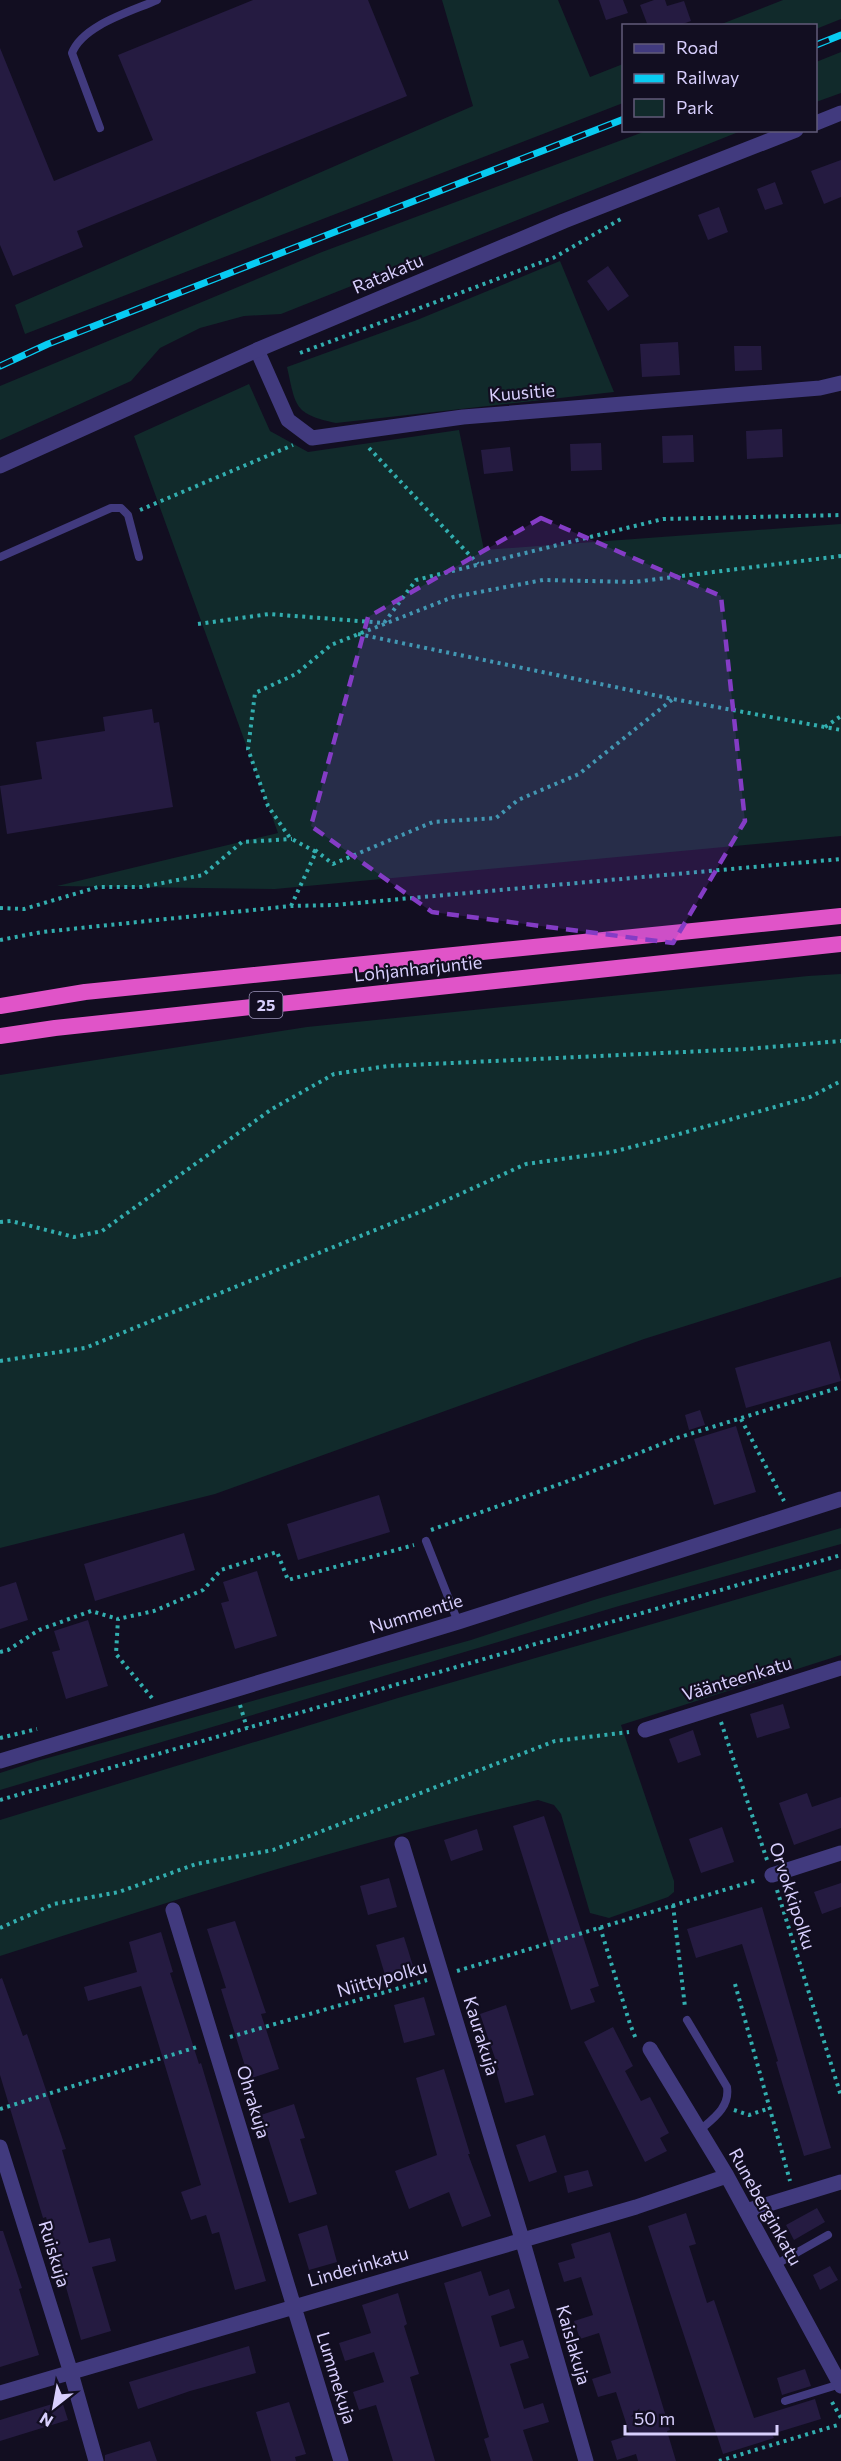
<svg xmlns="http://www.w3.org/2000/svg" width="841" height="2461" font-family="Commissioner,sans-serif">
	<style>
		.green { fill: #112a2b }
		.building { fill: #251b41 }
		.lines { fill: none; stroke-linecap: round; stroke-linejoin: round }
		.path { stroke: #32aeaf; stroke-width: 4; stroke-dasharray: 3 4.5; stroke-linecap: butt }
		.service { stroke: #413a7e; stroke-width: 8 }
		.minor { stroke: #413a7e; stroke-width: 15 }
		.tertiary { stroke: #413a7e; stroke-width: 15 }
		.trunk { stroke: #e054c8; stroke-width: 16 }
		.rail-casing { stroke: #08cbf1; stroke-width: 7 }
		.rail { stroke: #120e21; stroke-width: 4.5; stroke-dasharray: 14; stroke-linecap: butt }
		.marked { fill: #843cc5; fill-opacity: 0.2; stroke: #843cc5; stroke-width: 4.5; stroke-dasharray: 12 8; stroke-linejoin: round }
		.labels { text-anchor: middle; stroke-width: 4.5; stroke-linejoin: round; paint-order: stroke }
		.shield { fill: #120e21; stroke: #9d95bb; stroke-width: 1.5 }
		.shield-label { font-size: 16px; font-weight: bold; fill: #d8cffd }
		.street-label { font-size: 18px; fill: #d8cffd; stroke: #120e21 }
	</style>
	<rect width="100%" height="100%" fill="#120e21"/>
	<path class="green" d="M 442,0 L 558,0 L 590,77 L 623,64 L 623,103 L 25,334 L 15,305 L 473,106 Z
		M 783,0 L 841,0 L 841,19 L 816,29 L 816,26 L 719,25 Z
		M 841,52 L 841,93 L 816,102 L 816,62 Z
		M 646,131 L 741,131 L 281,314 L 244,316 L 200,328 L 160,348 L 131,381 L 0,440 L 0,386 L 322,252 Z
		M 560,261 L 614,392 L 336,423 C 294,414 296,407 287,367 L 417,320 Z
		M 249,384 L 270,431 L 308,452 L 459,430 L 484,550 L 841,524 L 841,836 L 275,889 L 57,886 L 278,833 L 134,436 Z
		M 841,974 L 841,1277 L 644,1339 L 215,1494 L 0,1548 L 0,1075 L 307,1027 L 808,976 Z
		M 841,1528 L 841,1544 L 619,1606 L 0,1790 L 0,1773 L 37,1761 L 471,1640 L 597,1599 Z
		M 841,1569 L 841,1655 L 621,1725 L 674,1881 L 674,1892 L 668,1897 L 609,1918 L 590,1913 L 561,1814 L 554,1805 L 538,1800 C 356,1841 178,1899 0,1956 L 0,1820 L 398,1698 Z"/>
	<path class="building" d="M 253,0 L 368,0 L 407,96 L 77,231 L 83,247 L 13,276 L 0,245 L 0,48 L 54,181 L 153,140 L 118,55 Z
		M 599,0 L 623,0 L 628,13 L 606,20 Z
		M 654,0 L 665,0 L 667,6 L 684,1 L 691,21 L 677,26 L 648,26 L 640,5 Z
		M 841,160 L 841,197 L 824,204 L 811,171 Z
		M 775,182 L 783,204 L 765,210 L 757,189 Z
		M 719,207 L 728,232 L 708,240 L 698,215 Z
		M 608,266 L 629,296 L 608,311 L 587,281 Z
		M 678,342 L 680,375 L 642,377 L 640,344 Z
		M 734,346 L 761,346 L 762,370 L 735,371 Z
		M 782,429 L 783,457 L 747,459 L 746,431 Z
		M 693,435 L 694,462 L 663,463 L 662,436 Z
		M 601,443 L 602,470 L 571,471 L 570,444 Z
		M 510,447 L 513,471 L 484,474 L 481,450 Z
		M 152,709 L 154,723 L 159,722 L 173,807 L 7,834 L 0,786 L 42,779 L 36,742 L 105,731 L 103,717 Z
		M 830,1341 L 841,1381 L 746,1408 L 735,1368 Z
		M 700,1410 L 705,1425 L 689,1430 L 685,1415 Z
		M 736,1426 L 756,1492 L 714,1505 L 694,1439 Z
		M 379,1495 L 390,1532 L 298,1560 L 287,1524 Z
		M 184,1533 L 195,1570 L 95,1601 L 84,1564 Z
		M 257,1571 L 277,1636 L 235,1649 L 221,1603 L 229,1601 L 223,1582 Z
		M 16,1582 L 28,1620 L 0,1629 L 0,1587 Z
		M 88,1620 L 108,1686 L 66,1699 L 52,1652 L 60,1650 L 54,1631 Z
		M 783,1704 L 790,1728 L 757,1738 L 750,1714 Z
		M 693,1730 L 701,1755 L 678,1763 L 669,1739 Z
		M 807,1793 L 812,1807 L 841,1797 L 841,1828 L 794,1845 L 779,1803 Z
		M 544,1816 L 599,1986 L 590,1989 L 595,2002 L 571,2010 L 513,1826 Z
		M 722,1827 L 734,1862 L 701,1873 L 689,1839 Z
		M 477,1829 L 483,1850 L 451,1861 L 444,1840 Z
		M 389,1878 L 397,1907 L 368,1915 L 360,1886 Z
		M 841,1883 L 841,1907 L 822,1914 L 814,1892 Z
		M 762,1907 L 831,2148 L 804,2156 L 776,2062 L 778,2061 L 742,1944 L 696,1958 L 687,1929 Z
		M 235,1921 L 266,2013 L 261,2014 L 279,2069 L 249,2079 L 221,1989 L 226,1988 L 207,1929 Z
		M 161,1932 L 173,1972 L 170,1973 L 199,2064 L 201,2063 L 266,2281 L 235,2290 L 219,2232 L 212,2234 L 206,2215 L 191,2220 L 181,2192 L 201,2185 L 141,1986 L 88,2001 L 84,1987 L 137,1972 L 129,1942 Z
		M 404,1937 L 413,1966 L 385,1975 L 376,1945 Z
		M 2,1978 L 23,2036 L 27,2034 L 66,2149 L 62,2150 L 89,2243 L 110,2238 L 116,2261 L 92,2267 L 111,2331 L 81,2340 L 46,2217 L 43,2218 L 0,2075 L 0,1979 Z
		M 424,1997 L 435,2035 L 404,2043 L 394,2005 Z
		M 506,2005 L 534,2095 L 505,2103 L 496,2071 L 499,2070 L 480,2014 Z
		M 613,2027 L 633,2066 L 625,2071 L 641,2101 L 650,2097 L 669,2133 L 660,2138 L 667,2151 L 645,2162 L 584,2042 Z
		M 444,2069 L 470,2154 L 468,2154 L 491,2216 L 462,2227 L 449,2192 L 409,2209 L 395,2171 L 437,2155 L 416,2078 Z
		M 294,2104 L 305,2138 L 300,2139 L 317,2194 L 289,2203 L 261,2115 Z
		M 545,2135 L 557,2172 L 529,2182 L 516,2145 Z
		M 588,2170 L 593,2186 L 568,2193 L 564,2176 Z
		M 817,2208 L 825,2222 L 794,2240 L 786,2225 Z
		M 686,2213 L 696,2244 L 689,2246 L 707,2303 L 714,2300 L 754,2418 L 815,2399 L 821,2419 L 772,2434 L 774,2438 L 723,2454 L 648,2226 Z
		M 327,2225 L 337,2262 L 309,2270 L 298,2234 Z
		M 0,2231 L 3,2231 L 22,2288 L 19,2289 L 39,2355 L 0,2367 Z
		M 610,2232 L 670,2430 L 667,2431 L 676,2461 L 638,2461 L 636,2454 L 617,2460 L 611,2441 L 630,2435 L 616,2392 L 598,2397 L 592,2379 L 611,2373 L 599,2333 L 580,2339 L 574,2321 L 593,2315 L 581,2277 L 564,2282 L 558,2263 L 575,2258 L 571,2244 Z
		M 830,2266 L 838,2280 L 820,2290 L 813,2275 Z
		M 481,2271 L 489,2296 L 509,2289 L 515,2308 L 491,2316 L 500,2347 L 523,2340 L 529,2358 L 510,2364 L 524,2409 L 543,2403 L 549,2422 L 523,2430 L 533,2461 L 491,2461 L 484,2439 L 489,2437 L 444,2283 Z
		M 398,2293 L 407,2324 L 404,2326 L 419,2374 L 410,2377 L 435,2461 L 393,2461 L 376,2405 L 359,2410 L 353,2392 L 384,2382 L 374,2352 L 345,2361 L 339,2343 L 371,2333 L 362,2305 Z
		M 249,2346 L 256,2373 L 190,2391 L 138,2409 L 129,2382 Z
		M 805,2369 L 811,2386 L 782,2395 L 777,2378 Z
		M 62,2401 L 68,2420 L 0,2441 L 0,2420 Z
		M 289,2402 L 306,2454 L 295,2457 L 296,2461 L 271,2461 L 256,2412 Z
		M 150,2441 L 157,2461 L 105,2461 L 105,2455 Z"/>
	<g class="lines">
		<path class="path" d="M 300,353 L 553,258 L 621,219
			M 369,448 L 478,564
			M 140,510 L 293,445
			M 198,624 L 269,614 L 384,623 L 416,580 L 663,519 L 841,515
			M 358,634 L 673,699 L 841,730
			M 825,727 L 841,716
			M 315,850 L 333,864 L 433,822 L 496,818 L 518,800 L 579,774 L 673,699
			M 291,906 L 316,852 L 290,838 L 268,806 L 248,749 L 255,693 L 296,674 L 331,645 L 453,597 L 543,580 L 634,582 L 841,556
			M 0,908 L 24,909 L 98,887 L 142,887 L 203,875 L 242,842 L 292,839
			M 0,940 L 42,932 L 291,906 L 335,905 L 841,859
			M 0,1222 L 11,1221 L 74,1237 L 102,1231 L 272,1109 L 334,1074 L 388,1066 L 747,1049 L 841,1041
			M 0,1361 L 85,1348 L 427,1209 L 526,1164 L 612,1152 L 651,1142 L 810,1097 L 841,1081
			M 741,1419 L 784,1501
			M 431,1530 L 563,1483 L 677,1438 L 841,1387
			M 0,1652 L 8,1650 L 39,1630 L 91,1611 L 118,1619
			M 152,1698 L 116,1654 L 118,1619 L 154,1611 L 203,1590 L 221,1570 L 277,1552 L 288,1580 L 414,1545
			M 240,1705 L 247,1728
			M 721,1722 L 767,1860
			M 0,1738 L 37,1729
			M 0,1800 L 841,1555
			M 777,1890 L 841,2096
			M 673,1905 L 685,2007
			M 600,1927 L 630,2024 L 636,2039
			M 0,1928 L 54,1904 L 119,1892 L 196,1864 L 273,1850 L 555,1741 L 629,1732
			M 457,1971 L 757,1880
			M 735,1984 L 790,2181
			M 230,2037 L 427,1980
			M 0,2109 L 197,2047
			M 734,2110 L 749,2115 L 770,2108
			M 832,2402 L 841,2418
			M 719,2461 L 841,2424"/>
		<path class="service" d="M 100,128 L 72,53 C 83,25 130,12 157,0
			M 0,557 L 111,508 L 121,508 L 128,515 L 139,557
			M 426,1541 L 458,1622
			M 687,2020 L 727,2087 C 730,2107 714,2118 700,2130
			M 775,2265 L 828,2235
			M 785,2401 L 840,2384"/>
		<path class="minor" d="M 257,350 L 288,420 L 312,438 L 463,417 L 820,388 L 841,383
			M 645,1730 L 841,1668
			M 402,1844 L 522,2239 L 586,2461
			M 772,1875 L 841,1853
			M 173,1910 L 341,2461
			M 650,2049 L 727,2176 L 841,2386
			M 0,2147 L 71,2373 L 96,2461
			M 746,2211 L 841,2182
			M 0,2393 L 636,2207 L 727,2176"/>
		<path class="tertiary" d="M 816,123 L 841,113
			M 0,466 L 257,350 L 564,221 L 796,130
			M 0,1761 L 458,1622 L 841,1499"/>
		<path class="trunk" d="M 0,1006 L 85,992 L 841,916
			M 0,1036 L 55,1028 L 841,944"/>
		<defs>
			<path id="rail" d="M 816,45 L 841,35
				M 0,366 L 48,344 L 624,119"/>
		</defs>
		<use href="#rail" class="rail-casing"/>
		<use href="#rail" class="rail"/>
	</g>
	<path class="marked" d="M 541,518 L 721,596 L 745,821 L 673,943 L 432,912 L 311,826 L 368,617 Z"/>
	<g class="labels">
		<rect class="shield" x="249.5" y="992" width="33" height="26" rx="4.5"/>
		<g class="shield-label">
			<text x="266" y="1011">25</text>
		</g>
		<g class="street-label">
			<text transform="translate(388 274) rotate(-23)" y="6">Ratakatu</text>
			<text transform="translate(522 393) rotate(-5)" y="6">Kuusitie</text>
			<text transform="translate(418 969) rotate(-6)" y="6">Lohjanharjuntie</text>
			<text transform="translate(416 1614) rotate(-17)" y="6">Nummentie</text>
			<text transform="translate(737 1679) rotate(-17)" y="6">Väänteenkatu</text>
			<text transform="translate(792 1896) rotate(72)" y="6">Orvokkipolku</text>
			<text transform="translate(382 1979) rotate(-16)" y="6">Niittypolku</text>
			<text transform="translate(481 2036) rotate(73)" y="6">Kaurakuja</text>
			<text transform="translate(253 2102) rotate(73)" y="6">Ohrakuja</text>
			<text transform="translate(765 2207) rotate(61)" y="6">Runeberginkatu</text>
			<text transform="translate(54 2254) rotate(73)" y="6">Ruiskuja</text>
			<text transform="translate(358 2267) rotate(-16)" y="6">Linderinkatu</text>
			<text transform="translate(573 2345) rotate(74)" y="6">Kaislakuja</text>
			<text transform="translate(336 2378) rotate(73)" y="6">Lummekuja</text>
		</g>
	</g>
	<rect x="622" y="24" width="195" height="108" fill="#120e21" stroke="#615b79" stroke-width="1.5"/>
	<rect x="634" y="44" width="30" height="9" fill="#413a7e" stroke="#615b79" stroke-width="1.5"/>
	<text x="676" y="54" font-size="18" fill="#d8cffd">Road</text>
	<rect x="634" y="74" width="30" height="9" fill="#08cbf1" stroke="#615b79" stroke-width="1.5"/>
	<text x="676" y="84" font-size="18" fill="#d8cffd">Railway</text>
	<rect x="634" y="99" width="30" height="18" fill="#112a2b" stroke="#615b79" stroke-width="1.5"/>
	<text x="676" y="114" font-size="18" fill="#d8cffd">Park</text>
	<g transform="translate(54 2407) rotate(211)" stroke="#120e21" stroke-width="4.5" paint-order="stroke">
	<path d="M0-4.5L10 22L0 15L-10 22Z" fill="#d8cffd"/>
	<text y="-9" font-size="16" font-weight="bold" text-anchor="middle" fill="#d8cffd">N</text>
	</g>
	<path d="M625 2425v9h152v-9" fill="none" stroke="#d8cffd" stroke-width="3"/>
	<text x="634" y="2425" font-size="18" fill="#d8cffd" stroke="#120e21" stroke-width="4.5" paint-order="stroke">50 m</text>
</svg>
